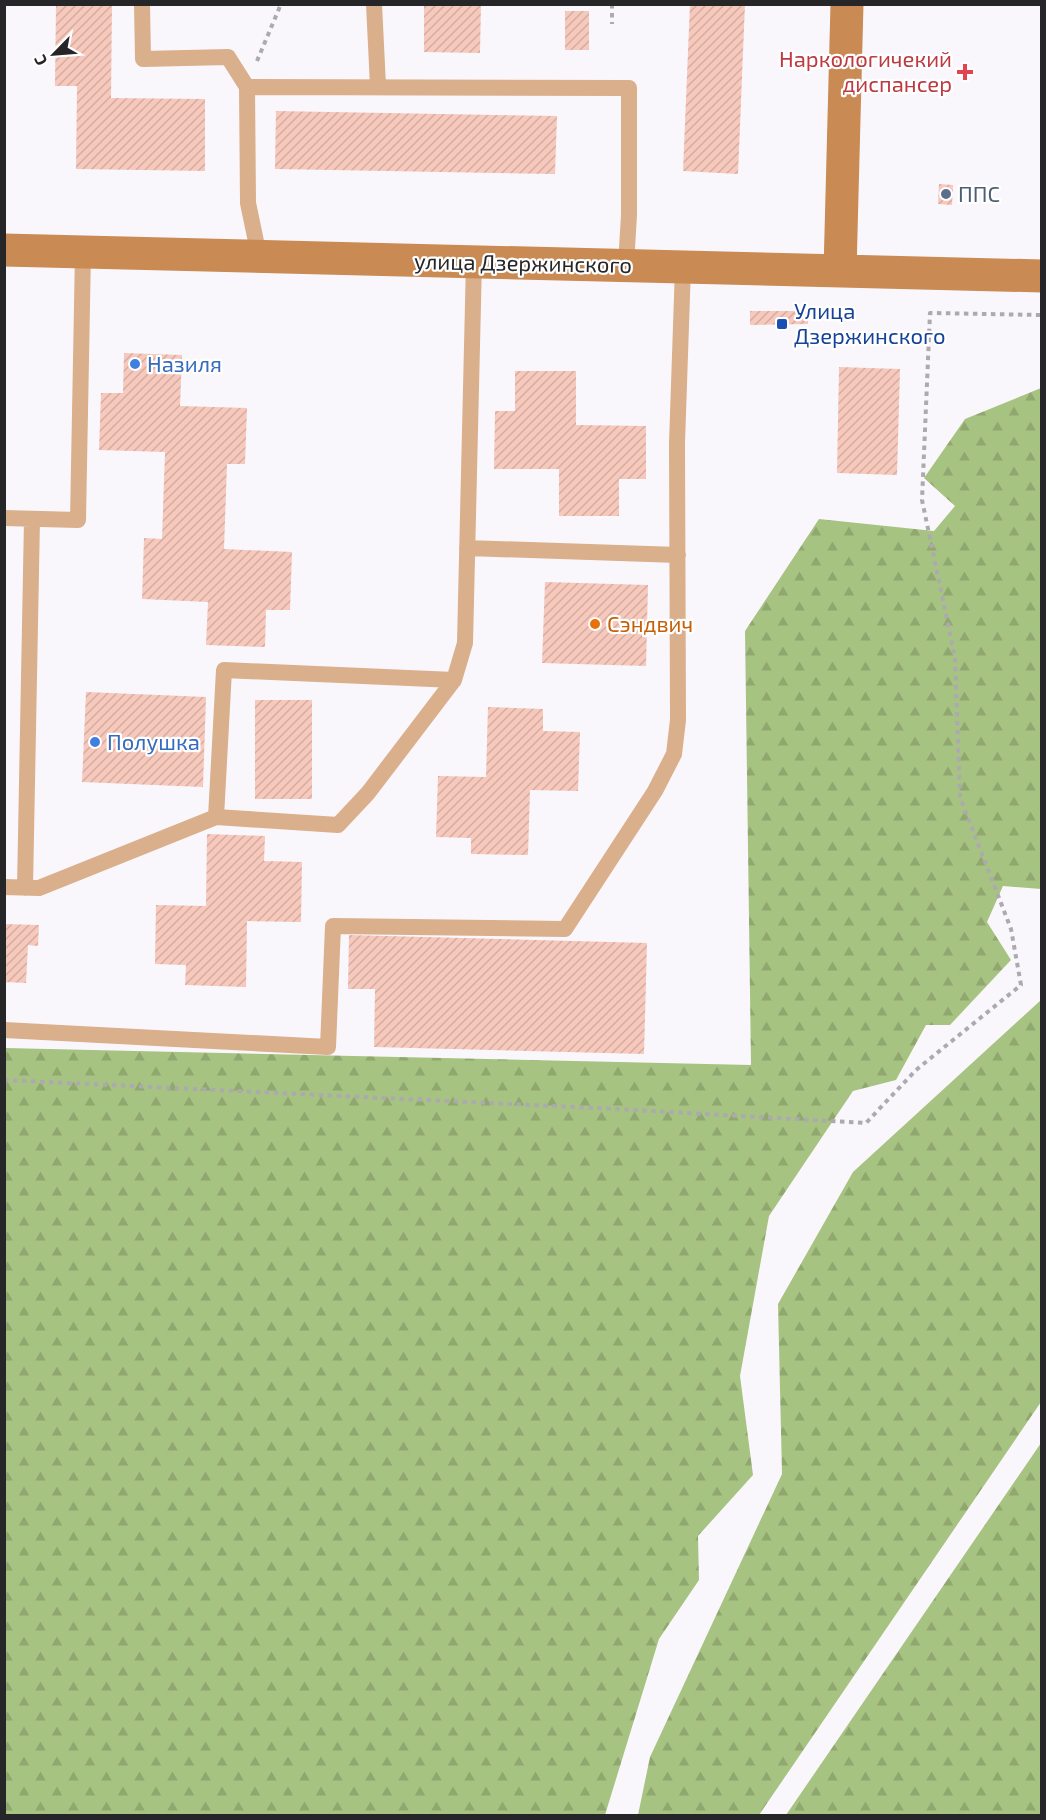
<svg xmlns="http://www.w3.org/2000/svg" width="1046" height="1820" font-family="'Exo 2',sans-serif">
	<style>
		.forest { fill: url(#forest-firs) }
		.building { fill: url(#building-hatch) }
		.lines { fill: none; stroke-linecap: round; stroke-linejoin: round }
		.path { stroke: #acaaae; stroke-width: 4; stroke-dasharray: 4.5 4.5; stroke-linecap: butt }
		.lane { stroke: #daaf8c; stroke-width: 16 }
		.secondary { stroke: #c98a53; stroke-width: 33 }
		.health-dot { fill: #e0444e; stroke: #fff; stroke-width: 2 }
		.service-dot { fill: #5c6f8a; stroke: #fff; stroke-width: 2 }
		.transit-dot { fill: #1a4fb4; stroke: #fff; stroke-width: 2 }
		.shop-dot { fill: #3f7fe0; stroke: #fff; stroke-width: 2 }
		.food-dot { fill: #e8710a; stroke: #fff; stroke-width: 2 }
		.labels { text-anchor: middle; stroke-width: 4.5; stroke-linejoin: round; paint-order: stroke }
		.health-label { font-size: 22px; fill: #be3a42; stroke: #fff; text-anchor: end }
		.service-label { font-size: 22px; fill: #4e5e75; stroke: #fff; text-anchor: start }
		.street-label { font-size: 22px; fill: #262527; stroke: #fff }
		.transit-label { font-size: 22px; fill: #164399; stroke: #fff; text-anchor: start }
		.shop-label { font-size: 22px; fill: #366cbe; stroke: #fff; text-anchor: start }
		.food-label { font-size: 22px; fill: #c56008; stroke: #fff; text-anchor: start }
	</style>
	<defs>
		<pattern id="forest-firs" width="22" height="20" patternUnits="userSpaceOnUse" patternTransform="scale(1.5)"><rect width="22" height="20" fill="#a7c381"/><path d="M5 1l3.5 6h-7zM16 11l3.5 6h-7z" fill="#90a76f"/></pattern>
		<pattern id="building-hatch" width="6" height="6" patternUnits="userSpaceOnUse" patternTransform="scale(1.5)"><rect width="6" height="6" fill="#f7c8bc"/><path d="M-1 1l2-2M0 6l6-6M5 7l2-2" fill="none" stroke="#d4aca2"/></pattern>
	</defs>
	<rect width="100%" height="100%" fill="#faf7fc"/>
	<path class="forest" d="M 1041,388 L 1041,889 L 1003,886 L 987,922 L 1011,960 L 950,1025 L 926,1025 L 896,1080 L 853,1091 L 769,1216 L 740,1376 L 753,1475 L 698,1536 L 699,1580 L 659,1639 L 605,1815 L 5,1815 L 5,1048 L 751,1065 L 745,631 L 819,519 L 934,531 L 955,506 L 924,478 L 965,419 Z
		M 1041,1000 L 1041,1402 L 759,1815 L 638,1815 L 650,1757 L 782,1474 L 778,1304 L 853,1172 Z
		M 1041,1443 L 1041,1815 L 786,1815 Z"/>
	<path class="building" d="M 56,4 L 112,4 L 111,98 L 205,99 L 205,171 L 76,169 L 77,86 L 55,86 Z
		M 424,4 L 481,4 L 480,53 L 424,52 Z
		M 690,4 L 745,4 L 738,174 L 683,171 Z
		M 565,11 L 589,11 L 589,50 L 565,50 Z
		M 276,111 L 557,116 L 555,174 L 275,169 Z
		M 939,184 L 953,185 L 952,205 L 938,204 Z
		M 750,311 L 808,311 L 808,324 L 750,325 Z
		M 124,353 L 182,355 L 180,406 L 247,408 L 245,464 L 227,464 L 224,549 L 292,552 L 290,610 L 266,610 L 265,647 L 206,645 L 208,602 L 142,599 L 144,538 L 162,539 L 165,452 L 99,450 L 101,393 L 123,393 Z
		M 839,367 L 900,369 L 897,475 L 837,473 Z
		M 515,371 L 576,371 L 576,425 L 646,426 L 646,479 L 619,479 L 619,516 L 559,516 L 559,469 L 494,469 L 495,411 L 515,411 Z
		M 545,582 L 648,585 L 646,666 L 542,663 Z
		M 86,692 L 206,697 L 203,787 L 82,782 Z
		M 255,700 L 312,700 L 312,799 L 255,799 Z
		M 488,707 L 543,709 L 543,731 L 580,732 L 578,791 L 530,790 L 528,855 L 471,854 L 471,838 L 436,837 L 438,776 L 486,777 Z
		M 207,834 L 265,836 L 264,861 L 302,862 L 301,922 L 247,921 L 246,987 L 185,985 L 186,965 L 155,964 L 156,905 L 206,906 Z
		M 4,924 L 39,925 L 38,946 L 28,945 L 26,983 L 4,982 Z
		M 349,935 L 647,943 L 644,1054 L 374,1047 L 375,989 L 348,989 Z"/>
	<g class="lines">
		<path class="path" d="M 612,4 L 612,24
			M 257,61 L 281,4
			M 4,1080 L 616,1109 L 866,1123 L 916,1070 L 1021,985 L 1011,929 L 960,797 L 955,658 L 922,500 L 930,313 L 1042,315"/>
		<path class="lane" d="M 142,4 L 143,59 L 228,57 L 247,87 L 248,203 L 259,256
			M 374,4 L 378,86
			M 247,87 L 629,88 L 629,215 L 626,265
			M 4,518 L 78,520 L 83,252
			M 467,548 L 678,555
			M 216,817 L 224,670 L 454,680 L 465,643 L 474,261
			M 4,887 L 39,888 L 216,817 L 338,825 L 368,793 L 454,680
			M 25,888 L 32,519
			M 4,1030 L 328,1047 L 333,926 L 565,929 L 655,791 L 674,754 L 678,720 L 677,443 L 683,267"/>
		<path class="secondary" d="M 4,250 L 1042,276
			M 840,271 L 847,4"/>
	</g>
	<path class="health-dot" d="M962 63h6v6h6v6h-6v6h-6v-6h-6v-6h6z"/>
	<circle class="service-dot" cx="946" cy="194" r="6"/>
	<rect class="transit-dot" x="776" y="318" width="12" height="12" rx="3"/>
	<g class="shop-dot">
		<circle cx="135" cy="364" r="6"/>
		<circle cx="95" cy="742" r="6"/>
	</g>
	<circle class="food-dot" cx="595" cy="624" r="6"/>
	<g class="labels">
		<g class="health-label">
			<text x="952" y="67">Наркологичекий<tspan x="952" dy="25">диспансер</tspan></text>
		</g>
		<g class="service-label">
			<text x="958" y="202">ППС</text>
		</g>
		<g class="street-label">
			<text transform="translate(523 263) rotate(1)" y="8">улица Дзержинского</text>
		</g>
		<g class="transit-label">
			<text x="794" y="319">Улица<tspan x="794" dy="25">Дзержинского</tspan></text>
		</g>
		<g class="shop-label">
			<text x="147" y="372">Назиля</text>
			<text x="107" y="750">Полушка</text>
		</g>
		<g class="food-label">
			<text x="607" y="632">Сэндвич</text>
		</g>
	</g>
	<rect width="1046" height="1820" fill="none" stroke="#262527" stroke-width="12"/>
	<g transform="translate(54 54) rotate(245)" stroke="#ffffff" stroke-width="4.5" paint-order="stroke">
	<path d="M0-4.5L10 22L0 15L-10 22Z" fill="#262527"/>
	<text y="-9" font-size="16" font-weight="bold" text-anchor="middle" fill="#262527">С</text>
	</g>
</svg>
